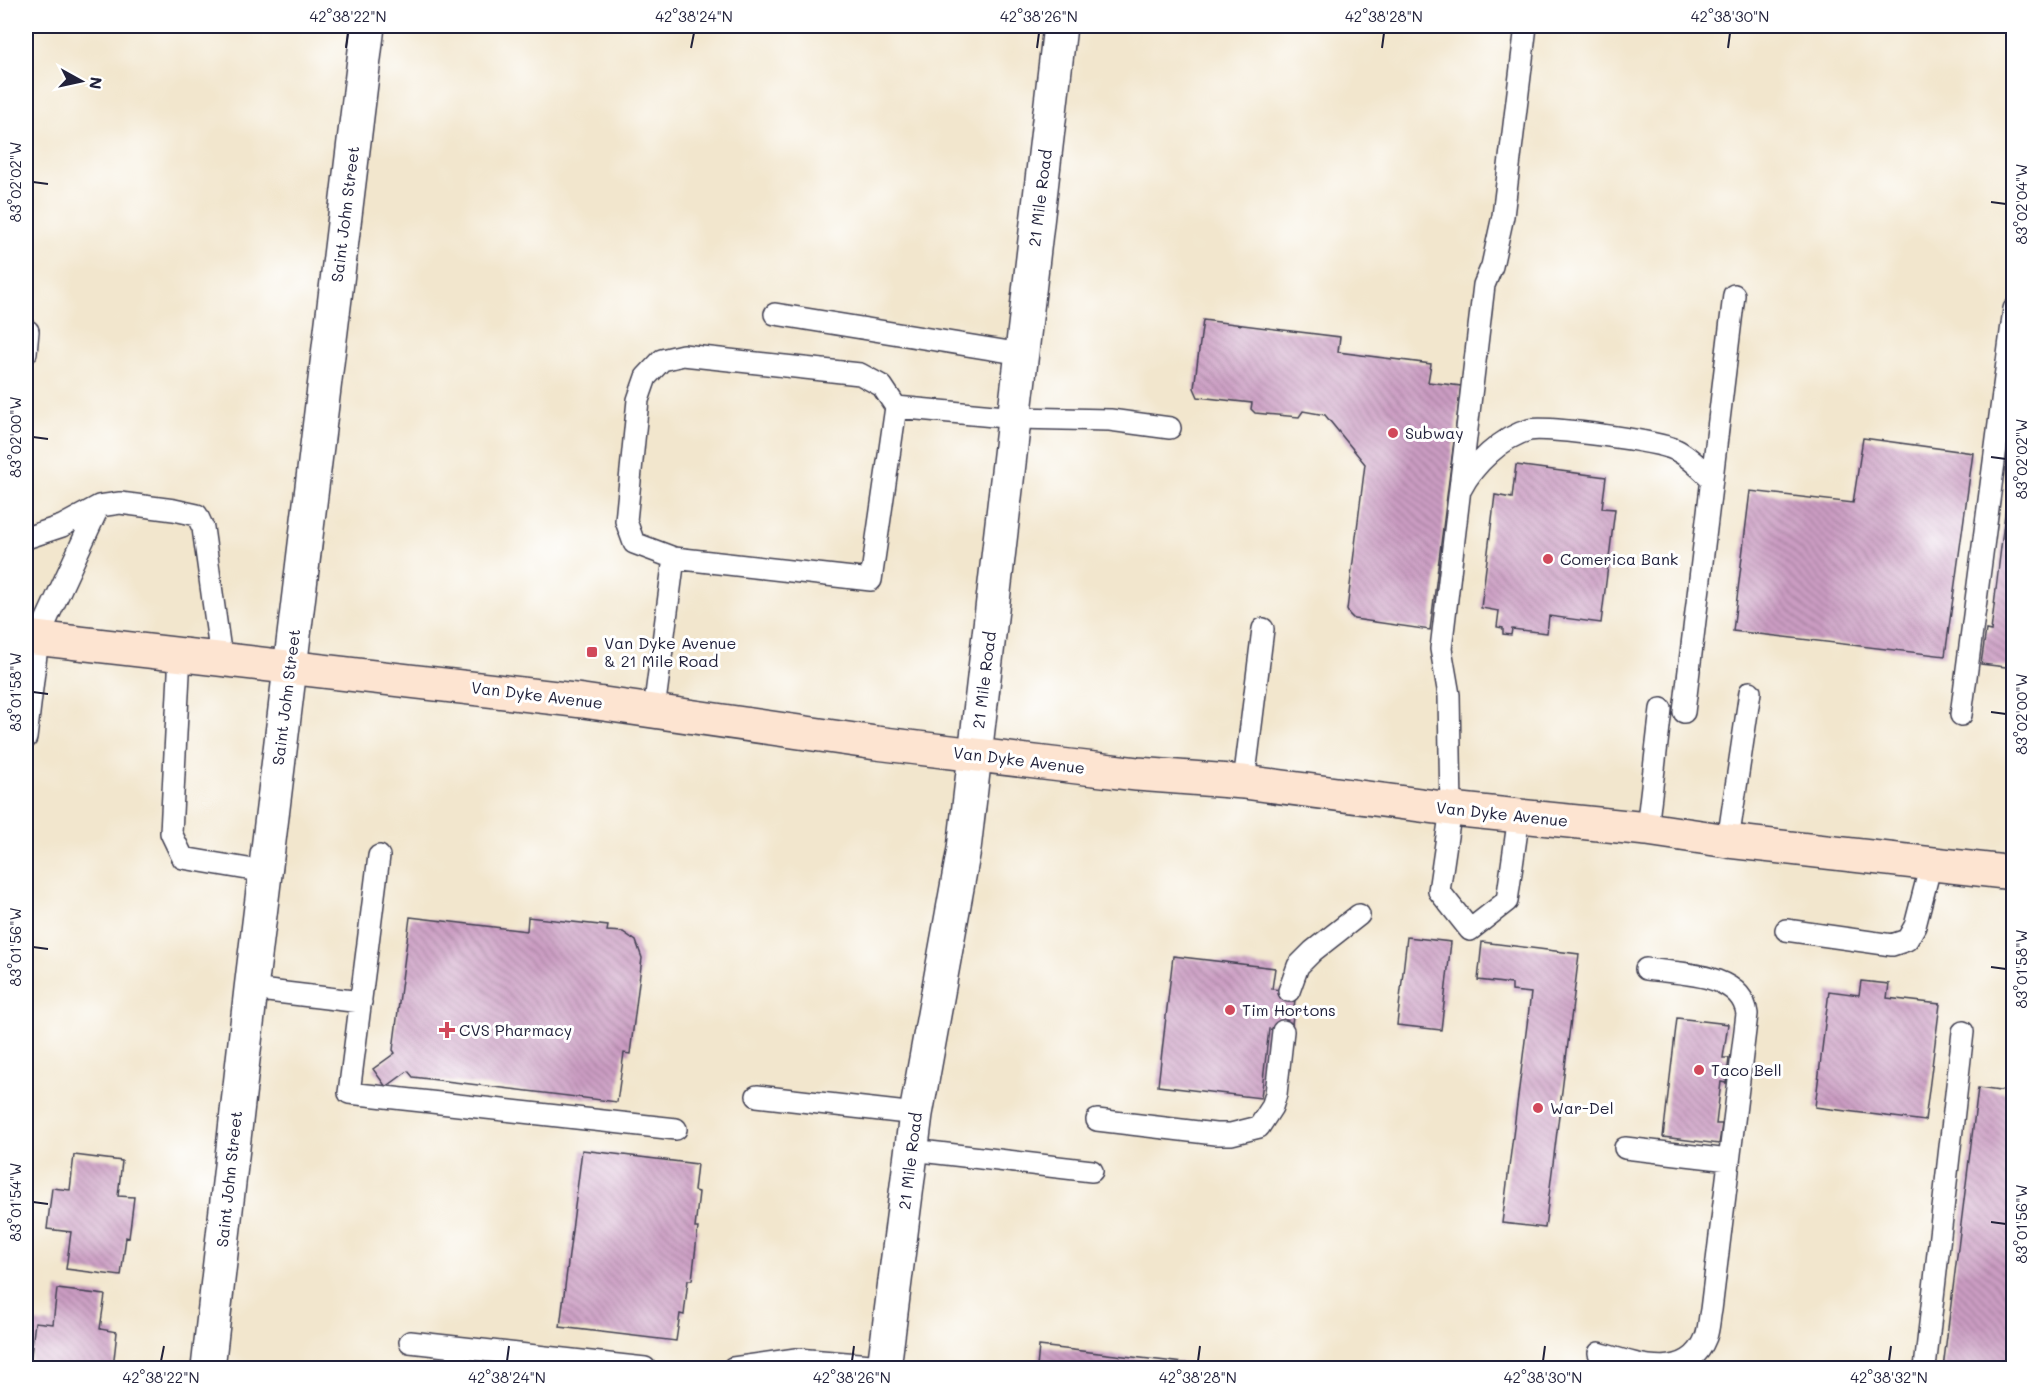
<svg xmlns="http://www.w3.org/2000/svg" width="2039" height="1394" font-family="Mali,sans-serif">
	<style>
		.building { fill: url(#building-back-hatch) }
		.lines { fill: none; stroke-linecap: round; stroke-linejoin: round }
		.service-casing { stroke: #413f51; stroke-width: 24 }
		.minor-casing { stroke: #413f51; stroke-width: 36 }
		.tertiary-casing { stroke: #413f51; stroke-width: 36 }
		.secondary-casing { stroke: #413f51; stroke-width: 36 }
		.service { stroke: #fff; stroke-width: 21 }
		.minor { stroke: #fff; stroke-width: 33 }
		.tertiary { stroke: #fff; stroke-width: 33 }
		.secondary { stroke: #fde4d1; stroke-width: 33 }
		.ticks { fill: none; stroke: #22223b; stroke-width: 2 }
		.poi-dot { fill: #d1495b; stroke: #fff; stroke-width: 2 }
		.labels { text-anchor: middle; stroke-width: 6; stroke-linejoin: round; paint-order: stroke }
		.street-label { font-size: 16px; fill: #22223b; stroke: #fff }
		.poi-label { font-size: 16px; fill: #22223b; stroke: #fff; text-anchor: start }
		.neatline { fill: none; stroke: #22223b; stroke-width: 2 }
		.ticks-label { font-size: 15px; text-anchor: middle; fill: #22223b }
	</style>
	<defs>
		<pattern id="building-back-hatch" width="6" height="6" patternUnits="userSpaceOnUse" patternTransform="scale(1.5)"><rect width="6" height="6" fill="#cb9cc2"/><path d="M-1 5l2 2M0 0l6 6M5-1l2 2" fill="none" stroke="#a47f9f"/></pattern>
	</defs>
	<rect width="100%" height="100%" fill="#fff"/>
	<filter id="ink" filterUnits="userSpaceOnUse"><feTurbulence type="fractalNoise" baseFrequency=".0167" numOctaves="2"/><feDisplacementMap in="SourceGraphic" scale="12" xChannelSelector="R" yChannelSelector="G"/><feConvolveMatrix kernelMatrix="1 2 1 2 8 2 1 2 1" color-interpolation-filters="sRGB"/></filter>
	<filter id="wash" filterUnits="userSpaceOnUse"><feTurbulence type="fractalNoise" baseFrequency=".008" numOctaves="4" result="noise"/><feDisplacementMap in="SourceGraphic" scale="24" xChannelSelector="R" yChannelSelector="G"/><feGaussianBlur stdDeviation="1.35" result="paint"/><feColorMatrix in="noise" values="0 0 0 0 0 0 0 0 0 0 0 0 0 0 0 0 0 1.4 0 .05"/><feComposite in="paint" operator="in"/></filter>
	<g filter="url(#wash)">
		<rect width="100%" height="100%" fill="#f2e6cd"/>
		<g id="blocks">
			<path class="building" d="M 1203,320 L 1340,337 L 1338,352 L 1431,364 L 1428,382 L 1461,386 L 1430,630 L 1354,619 L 1349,614 L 1347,610 L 1365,464 L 1325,415 L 1303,411 L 1299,417 L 1255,413 L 1251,409 L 1252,403 L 1198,397 L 1194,388 Z
				M 1863,438 L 1973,453 L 1945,656 L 1733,631 L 1750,491 L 1853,503 Z
				M 2012,455 L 2014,455 L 2014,668 L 1981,664 L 1986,630 L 1991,631 Z
				M 1516,465 L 1606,477 L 1602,508 L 1615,509 L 1601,623 L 1549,616 L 1547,633 L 1512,629 L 1511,635 L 1503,634 L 1503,628 L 1497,627 L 1499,611 L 1481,608 L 1495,495 L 1512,498 Z
				M 410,917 L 527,931 L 528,917 L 608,926 L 607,931 L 623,932 L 636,941 L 642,958 L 630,1054 L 624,1053 L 617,1102 L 413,1077 L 408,1071 L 386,1087 L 373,1069 L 395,1053 L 393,1050 Z
				M 1407,937 L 1451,942 L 1441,1030 L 1397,1025 Z
				M 1482,942 L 1579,954 L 1545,1228 L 1502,1223 L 1531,993 L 1512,991 L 1512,984 L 1478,980 Z
				M 1173,956 L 1275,968 L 1272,989 L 1296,992 L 1291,1032 L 1269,1029 L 1261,1098 L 1158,1086 Z
				M 1861,981 L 1889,984 L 1887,998 L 1940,1004 L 1925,1121 L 1815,1107 L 1829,991 L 1859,995 Z
				M 1677,1018 L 1728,1024 L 1723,1058 L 1729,1058 L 1726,1083 L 1721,1082 L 1716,1124 L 1722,1124 L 1719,1144 L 1663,1137 Z
				M 1978,1088 L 2014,1093 L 2014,1368 L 1943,1368 Z
				M 582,1150 L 697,1164 L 694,1191 L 699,1192 L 695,1228 L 698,1228 L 692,1280 L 688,1280 L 684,1315 L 680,1314 L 676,1341 L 560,1327 Z
				M 74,1155 L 122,1161 L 118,1196 L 134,1197 L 129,1238 L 126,1237 L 121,1276 L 66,1269 L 71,1232 L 47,1229 L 52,1188 L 70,1190 Z
				M 57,1289 L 105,1295 L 100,1329 L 117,1332 L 113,1368 L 53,1368 L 53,1366 L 30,1363 L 35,1322 L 53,1324 Z
				M 1039,1346 L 1217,1367 L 1217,1368 L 1037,1368 Z"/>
		</g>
	</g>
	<g filter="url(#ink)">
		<use href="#blocks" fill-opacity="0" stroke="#413f51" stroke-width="1.5"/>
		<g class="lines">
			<defs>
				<path id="service" d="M 775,314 L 1022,354
					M 26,331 L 28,331 L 26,353
					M 1461,489 C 1473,465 1502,437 1529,430 C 1547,426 1658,441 1676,450 C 1689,456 1701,469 1712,479
					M 26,538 L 62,526 L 99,506 L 120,503 L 174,510 L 197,515 L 203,528 L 221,658
					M 674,558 L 634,543 L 626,521 L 638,400 L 646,377 L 662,360 L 683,355 L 860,374 L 882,386 L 896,407
					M 180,654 L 171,833 L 183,858 L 265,872
					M 654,710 L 674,558 L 871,580 L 896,407 L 1016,418 L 1110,420 L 1170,428
					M 1684,712 L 1734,295
					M 1961,715 L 2014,309
					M 26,738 L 38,638 L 99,506
					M 1244,782 L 1263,629
					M 1519,816 L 1507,901 L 1470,930 L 1439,891 L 1451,809 L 1449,695 L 1441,649 L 1484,285 L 1492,266 L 1503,216 L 1526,26
					M 1647,829 L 1661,709
					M 1728,841 L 1750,692
					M 379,856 L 349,1093 L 676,1129
					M 1786,930 L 1892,945 L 1907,940 L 1915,926 L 1931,864
					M 251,989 L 361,1002
					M 1289,991 L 1298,966 L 1313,951 L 1359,915
					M 757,1096 L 916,1114
					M 1097,1120 L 1215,1134 L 1231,1134 L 1259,1127 L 1272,1107 L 1276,1094 L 1283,1031
					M 1625,1148 L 1729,1160
					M 912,1150 L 1092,1171
					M 410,1342 L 645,1368
					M 1599,1353 C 1635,1364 1688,1384 1706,1337 C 1709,1329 1709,1319 1711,1310 L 1747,1014 C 1742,972 1679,974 1646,969
					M 733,1368 L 796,1359 L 884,1366
					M 1925,1368 L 1963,1032"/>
				<path id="minor" d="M 208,1368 L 251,989 L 368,26"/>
				<path id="tertiary" d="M 884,1368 L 916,1114 L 964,849 L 1060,26"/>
				<path id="secondary" d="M 26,637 L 583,701 L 876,743 L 1069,766 L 1137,774 L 1244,782 L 1451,809 L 1647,829 L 1728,841 L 2014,873"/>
			</defs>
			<use href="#service" class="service-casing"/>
			<use href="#minor" class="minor-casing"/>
			<use href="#tertiary" class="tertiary-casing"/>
			<use href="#secondary" class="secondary-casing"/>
			<use href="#service" class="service"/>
			<use href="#minor" class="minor"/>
			<use href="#tertiary" class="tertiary"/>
			<use href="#secondary" class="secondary"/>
		</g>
	</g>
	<path class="ticks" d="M 346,48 L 348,33M 691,48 L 694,33M 1037,48 L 1039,33M 1382,48 L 1384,33M 1728,48 L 1730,33M 33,182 L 48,184M 1991,202 L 2006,204M 33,437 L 48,439M 1991,457 L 2006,459M 33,692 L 48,694M 1991,712 L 2006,714M 33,947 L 48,949M 1991,967 L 2006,969M 33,1202 L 48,1204M 1991,1222 L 2006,1224M 161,1361 L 164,1346M 507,1361 L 509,1346M 852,1361 L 854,1346M 1198,1361 L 1200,1346M 1543,1361 L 1545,1346M 1889,1361 L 1891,1346"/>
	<g class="poi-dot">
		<circle cx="1393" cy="433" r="6"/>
		<circle cx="1548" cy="559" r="6"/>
		<rect x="586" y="646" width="12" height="12" rx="3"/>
		<circle cx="1230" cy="1010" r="6"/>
		<path d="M444 1021h6v6h6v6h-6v6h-6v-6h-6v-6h6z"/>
		<circle cx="1699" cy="1070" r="6"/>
		<circle cx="1538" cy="1108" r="6"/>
	</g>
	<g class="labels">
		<g class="street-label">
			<text transform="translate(1040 198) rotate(-83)" y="6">21 Mile Road</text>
			<text transform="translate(345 214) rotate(-83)" y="6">Saint John Street</text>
			<text transform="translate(984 680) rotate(-83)" y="6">21 Mile Road</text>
			<text transform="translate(537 695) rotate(7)" y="6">Van Dyke Avenue</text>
			<text transform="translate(286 697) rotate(-83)" y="6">Saint John Street</text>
			<text transform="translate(1019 760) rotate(7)" y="6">Van Dyke Avenue</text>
			<text transform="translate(1502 814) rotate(6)" y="6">Van Dyke Avenue</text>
			<text transform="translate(910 1161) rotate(-83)" y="6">21 Mile Road</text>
			<text transform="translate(229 1179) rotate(-84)" y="6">Saint John Street</text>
		</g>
		<g class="poi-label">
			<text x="1405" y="439">Subway</text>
			<text x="1560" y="565">Comerica Bank</text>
			<text x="604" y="649">Van Dyke Avenue<tspan x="604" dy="18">&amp; 21 Mile Road</tspan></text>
			<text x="1242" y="1016">Tim Hortons</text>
			<text x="459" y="1036">CVS Pharmacy</text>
			<text x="1711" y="1076">Taco Bell</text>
			<text x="1550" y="1114">War-Del</text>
		</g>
	</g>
	<rect width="2039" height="1394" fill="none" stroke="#fff" stroke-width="66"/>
	<g transform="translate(81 81) rotate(98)" stroke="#ffffff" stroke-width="4.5" paint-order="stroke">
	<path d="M0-4.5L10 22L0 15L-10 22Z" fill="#22223b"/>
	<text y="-9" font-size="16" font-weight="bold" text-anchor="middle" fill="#22223b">N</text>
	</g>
	<rect x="33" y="33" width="1973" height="1328" class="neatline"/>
	<g class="ticks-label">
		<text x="348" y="22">42°38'22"N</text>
		<text x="694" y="22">42°38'24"N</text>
		<text x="1039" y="22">42°38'26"N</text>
		<text x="1384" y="22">42°38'28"N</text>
		<text x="1730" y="22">42°38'30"N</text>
		<text transform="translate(16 182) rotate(-90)" y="5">83°02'02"W</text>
		<text transform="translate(2022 204) rotate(-90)" y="5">83°02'04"W</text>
		<text transform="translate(16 437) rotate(-90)" y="5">83°02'00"W</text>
		<text transform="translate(2022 459) rotate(-90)" y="5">83°02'02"W</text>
		<text transform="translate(16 692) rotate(-90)" y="5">83°01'58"W</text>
		<text transform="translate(2022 714) rotate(-90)" y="5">83°02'00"W</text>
		<text transform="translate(16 947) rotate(-90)" y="5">83°01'56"W</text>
		<text transform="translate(2022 969) rotate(-90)" y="5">83°01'58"W</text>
		<text transform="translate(16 1202) rotate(-90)" y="5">83°01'54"W</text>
		<text transform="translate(2022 1224) rotate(-90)" y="5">83°01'56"W</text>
		<text x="161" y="1383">42°38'22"N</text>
		<text x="507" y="1383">42°38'24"N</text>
		<text x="852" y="1383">42°38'26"N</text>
		<text x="1198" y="1383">42°38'28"N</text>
		<text x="1543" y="1383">42°38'30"N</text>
		<text x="1889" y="1383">42°38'32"N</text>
	</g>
</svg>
